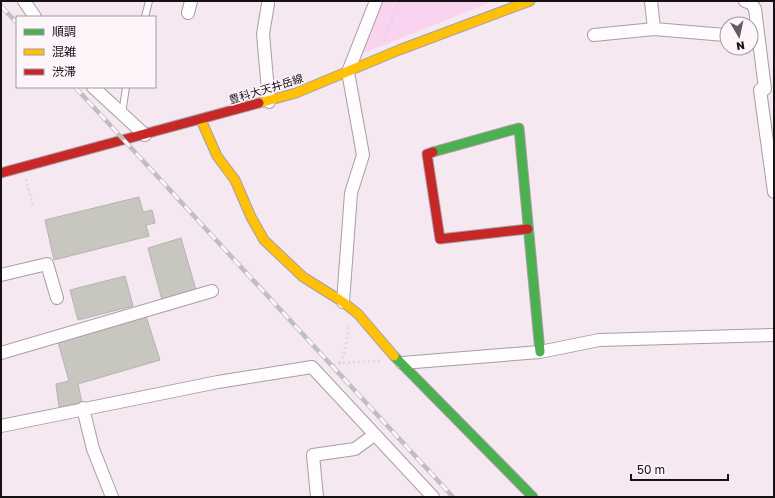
<svg xmlns="http://www.w3.org/2000/svg" width="775" height="498" font-family="'Golos Text','Noto Sans JP',sans-serif">
	<style>
		.green { fill: #f9d3ef }
		.building { fill: #c7c7bf; stroke: #b6b2b2 }
		.lines { fill: none; stroke-linecap: round; stroke-linejoin: round }
		.lane-casing { stroke: #a79ea5; stroke-width: 8 }
		.street-casing { stroke: #a79ea5; stroke-width: 14 }
		.fast-casing { stroke: #a79ea5; stroke-width: 11 }
		.slow-casing { stroke: #a79ea5; stroke-width: 11 }
		.jam-casing { stroke: #a79ea5; stroke-width: 11 }
		.path { stroke: #dcd7da; stroke-width: 2.5; stroke-dasharray: 2 3; stroke-linecap: butt }
		.lane { stroke: #fefcfd; stroke-width: 6 }
		.street { stroke: #fefcfd; stroke-width: 12 }
		.fast { stroke: #4caf50; stroke-width: 9 }
		.slow { stroke: #ffc107; stroke-width: 9 }
		.jam { stroke: #c62828; stroke-width: 9 }
		.rail-casing { stroke: #c0bec0; stroke-width: 4.5 }
		.rail { stroke: #fef5fb; stroke-width: 3; stroke-dasharray: 9; stroke-linecap: butt }
		.labels { text-anchor: middle; stroke-width: 3; stroke-linejoin: round; paint-order: stroke }
		.street-label { font-size: 11px; fill: #171015; stroke: #fef5fb }
	</style>
	<rect width="100%" height="100%" fill="#f5e8f1"/>
	<path class="green" d="M 379,1 L 494,1 L 356,56 Z"/>
	<path class="building" d="M 139,197 L 143,212 L 152,210 L 155,223 L 146,225 L 149,236 L 54,260 L 45,220 Z
		M 181,238 L 196,290 L 162,300 L 148,248 Z
		M 125,276 L 133,306 L 78,320 L 70,290 Z
		M 146,316 L 160,360 L 78,384 L 82,403 L 59,407 L 56,384 L 69,381 L 58,342 Z"/>
	<g class="lines">
		<defs>
			<path id="lane" d="M 145,17 L 149,1
				M 122,114 L 126,87"/>
			<path id="street" d="M 24,1 L 35,17
				M 651,1 L 654,29
				M 745,1 L 751,3 L 755,9 L 765,89 L 760,90 L 774,192
				M 268,4 L 263,34 L 269,102
				M 188,13 L 191,1
				M 594,35 L 654,29 L 725,35
				M 93,87 L 145,135
				M 1,275 L 47,264 L 57,298
				M 343,302 L 351,193 L 363,155 L 348,72 L 376,1
				M 1,353 L 212,291
				M 402,363 L 540,352 L 599,340 L 774,335
				M 83,408 L 93,449 L 112,497
				M 1,426 L 218,382 L 312,367 L 433,497
				M 317,497 L 313,455 L 355,449 L 374,435"/>
			<path id="fast" d="M 433,152 L 519,128 L 540,352
				M 394,356 L 533,497"/>
			<path id="slow" d="M 259,103 L 296,93 L 399,50 L 530,1
				M 201,120 L 217,156 L 235,180 L 251,217 L 264,240 L 303,277 L 343,302 L 358,314 L 394,356"/>
			<path id="jam" d="M 433,152 L 427,154 L 440,239 L 528,229
				M 1,173 L 259,103"/>
		</defs>
		<use href="#lane" class="lane-casing"/>
		<use href="#street" class="street-casing"/>
		<use href="#fast" class="fast-casing"/>
		<use href="#slow" class="slow-casing"/>
		<use href="#jam" class="jam-casing"/>
		<path class="path" d="M 384,41 L 399,1
			M 26,179 L 33,206
			M 340,363 L 345,351 L 349,326
			M 328,365 L 340,363 L 380,361"/>
		<use href="#lane" class="lane"/>
		<use href="#street" class="street"/>
		<use href="#fast" class="fast"/>
		<use href="#slow" class="slow"/>
		<use href="#jam" class="jam"/>
		<defs>
			<path id="rail" d="M 1,6 L 17,23
				M 75,87 L 453,497"/>
		</defs>
		<use href="#rail" class="rail-casing"/>
		<use href="#rail" class="rail"/>
	</g>
	<g class="labels">
		<g class="street-label">
			<text transform="translate(266 89) rotate(-17)" y="4">豊科大天井岳線</text>
		</g>
	</g>
	<rect width="775" height="498" fill="none" stroke="#171015" stroke-width="4"/>
	<rect x="16" y="16" width="140" height="72" fill="#fef5fb" stroke="#a2999f"/>
	<rect x="24" y="29" width="20" height="6" fill="#4caf50" stroke="#a2999f"/>
	<text x="52" y="36" font-size="12" fill="#171015">順調</text>
	<rect x="24" y="49" width="20" height="6" fill="#ffc107" stroke="#a2999f"/>
	<text x="52" y="56" font-size="12" fill="#171015">混雑</text>
	<rect x="24" y="69" width="20" height="6" fill="#c62828" stroke="#a2999f"/>
	<text x="52" y="76" font-size="12" fill="#171015">渋滞</text>
	<g transform="translate(739 36) rotate(171)"><circle r="19" fill="#fef5fb" stroke="#a2999f"/>
	<path d="M0-3L7 15L0 10L-7 15Z" fill="#655c62"/>
	<text y="-6" font-size="11" font-weight="bold" text-anchor="middle" fill="#171015">N</text>
	</g>
	<path d="M631 474v6h97v-6" fill="none" stroke="#171015" stroke-width="2"/>
	<text x="637" y="474" font-size="12" fill="#171015" stroke="#fef5fb" stroke-width="3" paint-order="stroke">50 m</text>
</svg>
